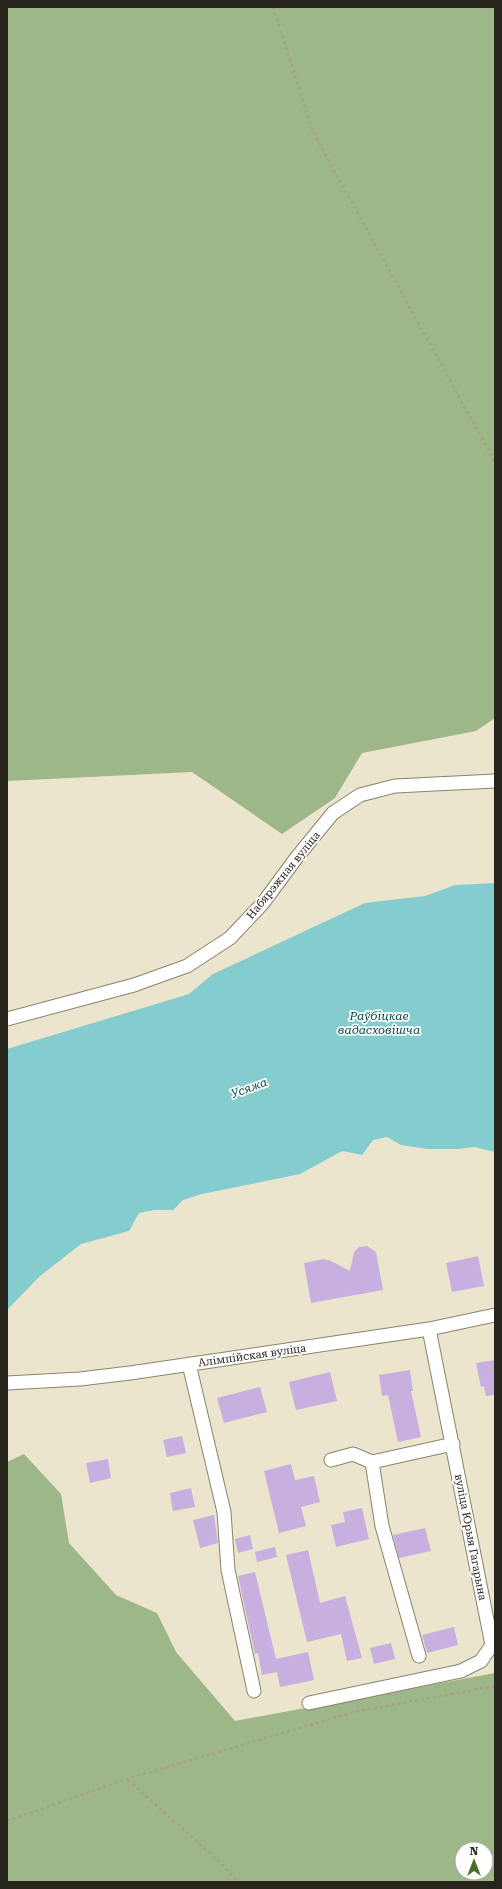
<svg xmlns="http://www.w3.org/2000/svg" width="502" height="1889" font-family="'Roboto Serif',serif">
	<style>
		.forest { fill: #9eb788; fill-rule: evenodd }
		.water { fill: #85ccce }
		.building { fill: #c7afdf }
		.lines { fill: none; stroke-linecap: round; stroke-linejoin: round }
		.minor-casing { stroke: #8a836d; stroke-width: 15 }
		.path { stroke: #a6a08d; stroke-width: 2.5; stroke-dasharray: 3 3; stroke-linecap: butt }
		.minor { stroke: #fff; stroke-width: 13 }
		.labels { text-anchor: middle; stroke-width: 3.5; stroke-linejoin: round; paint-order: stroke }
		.street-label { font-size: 11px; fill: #27241b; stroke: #fff }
		.water-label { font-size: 12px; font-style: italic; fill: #004648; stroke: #fff }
	</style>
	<rect width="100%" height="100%" fill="#ece5cd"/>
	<path class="forest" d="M 7,7 L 495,7 L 495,718 L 476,731 L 362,753 L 335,798 L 282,834 L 192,772 L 7,781 Z
		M 24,1454 L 61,1494 L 69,1543 L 116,1595 L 157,1613 L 176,1652 L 235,1721 L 495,1673 L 495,1882 L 7,1882 L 7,1462 ZM 462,1849 L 486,1849 L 486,1873 L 462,1873 Z"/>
	<path class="water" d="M 495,883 L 495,1152 L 474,1147 L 458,1149 L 427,1149 L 401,1145 L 387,1137 L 373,1140 L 362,1155 L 342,1151 L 300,1174 L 202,1194 L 183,1200 L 173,1210 L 154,1210 L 139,1213 L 129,1231 L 81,1244 L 40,1276 L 7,1310 L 7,1049 L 189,994 L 213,974 L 365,903 L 425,896 L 455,885 Z"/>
	<path class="building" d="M 367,1246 L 376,1252 L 383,1290 L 311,1303 L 304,1263 L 324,1259 L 331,1261 L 350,1271 L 354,1252 L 359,1247 Z
		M 478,1256 L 484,1286 L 452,1292 L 446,1263 Z
		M 495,1360 L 495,1395 L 486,1396 L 484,1386 L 481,1387 L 476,1363 Z
		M 410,1370 L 413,1391 L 411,1391 L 421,1437 L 398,1442 L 388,1395 L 382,1396 L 379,1375 Z
		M 330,1372 L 337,1401 L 296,1410 L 289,1382 Z
		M 260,1387 L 267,1412 L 224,1423 L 217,1398 Z
		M 182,1436 L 186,1453 L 167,1457 L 163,1440 Z
		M 108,1459 L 111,1478 L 90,1483 L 86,1463 Z
		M 291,1464 L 295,1480 L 314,1476 L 320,1502 L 301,1507 L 306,1526 L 279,1533 L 264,1471 Z
		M 191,1488 L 195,1507 L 173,1511 L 170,1493 Z
		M 362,1508 L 369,1539 L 336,1547 L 331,1525 L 345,1522 L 343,1512 Z
		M 214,1515 L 218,1543 L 200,1548 L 193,1520 Z
		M 425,1528 L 431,1551 L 399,1558 L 393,1535 Z
		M 250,1535 L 253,1549 L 238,1553 L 235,1539 Z
		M 275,1547 L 277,1557 L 257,1562 L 255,1552 Z
		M 308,1550 L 320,1603 L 345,1596 L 362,1658 L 347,1661 L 341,1634 L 307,1642 L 286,1555 Z
		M 255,1572 L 276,1659 L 308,1652 L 314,1680 L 280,1687 L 277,1672 L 262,1675 L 258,1653 L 255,1654 L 238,1576 Z
		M 454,1627 L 458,1645 L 427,1653 L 422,1635 Z
		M 391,1643 L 395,1659 L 374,1664 L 370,1648 Z"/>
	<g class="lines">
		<defs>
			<path id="minor" d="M 7,1019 L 134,985 L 187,966 L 230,938 L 263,903 L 297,857 L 333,813 L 360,795 L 395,786 L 495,781
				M 189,1364 L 224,1512 L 228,1570 L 254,1691
				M 7,1383 L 80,1379 L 130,1373 L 429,1329 L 495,1315
				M 331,1460 L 353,1454 L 372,1462 L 453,1444
				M 372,1462 L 382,1526 L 419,1656
				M 309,1703 L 461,1671 L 481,1661 L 492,1645 L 429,1329"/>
		</defs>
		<use href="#minor" class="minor-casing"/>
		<path class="path" d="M 273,7 L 313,132 L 495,462
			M 128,1780 L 224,1866 L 237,1882
			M 7,1821 L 127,1779 L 354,1712 L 495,1686"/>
		<use href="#minor" class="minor"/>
	</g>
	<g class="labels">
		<g class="street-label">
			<text transform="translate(283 875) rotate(-51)" y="4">Набярэжная вуліца</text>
			<text transform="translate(252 1355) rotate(-8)" y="4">Алімпійская вуліца</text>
			<text transform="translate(471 1537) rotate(79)" y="4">вуліца Юрыя Гагарына</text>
		</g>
		<g class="water-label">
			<text x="379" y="1020">Раўбіцкае<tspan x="379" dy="14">вадасховішча</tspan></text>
			<text transform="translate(249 1088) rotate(-20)" y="4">Усяжа</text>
		</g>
	</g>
	<rect width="502" height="1889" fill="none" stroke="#27241b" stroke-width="16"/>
	<g transform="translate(474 1861)"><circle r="19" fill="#ffffff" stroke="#a9a7a4"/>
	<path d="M0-3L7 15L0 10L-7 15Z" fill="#4c6f27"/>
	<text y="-6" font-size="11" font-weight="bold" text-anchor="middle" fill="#27241b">N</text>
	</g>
</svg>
